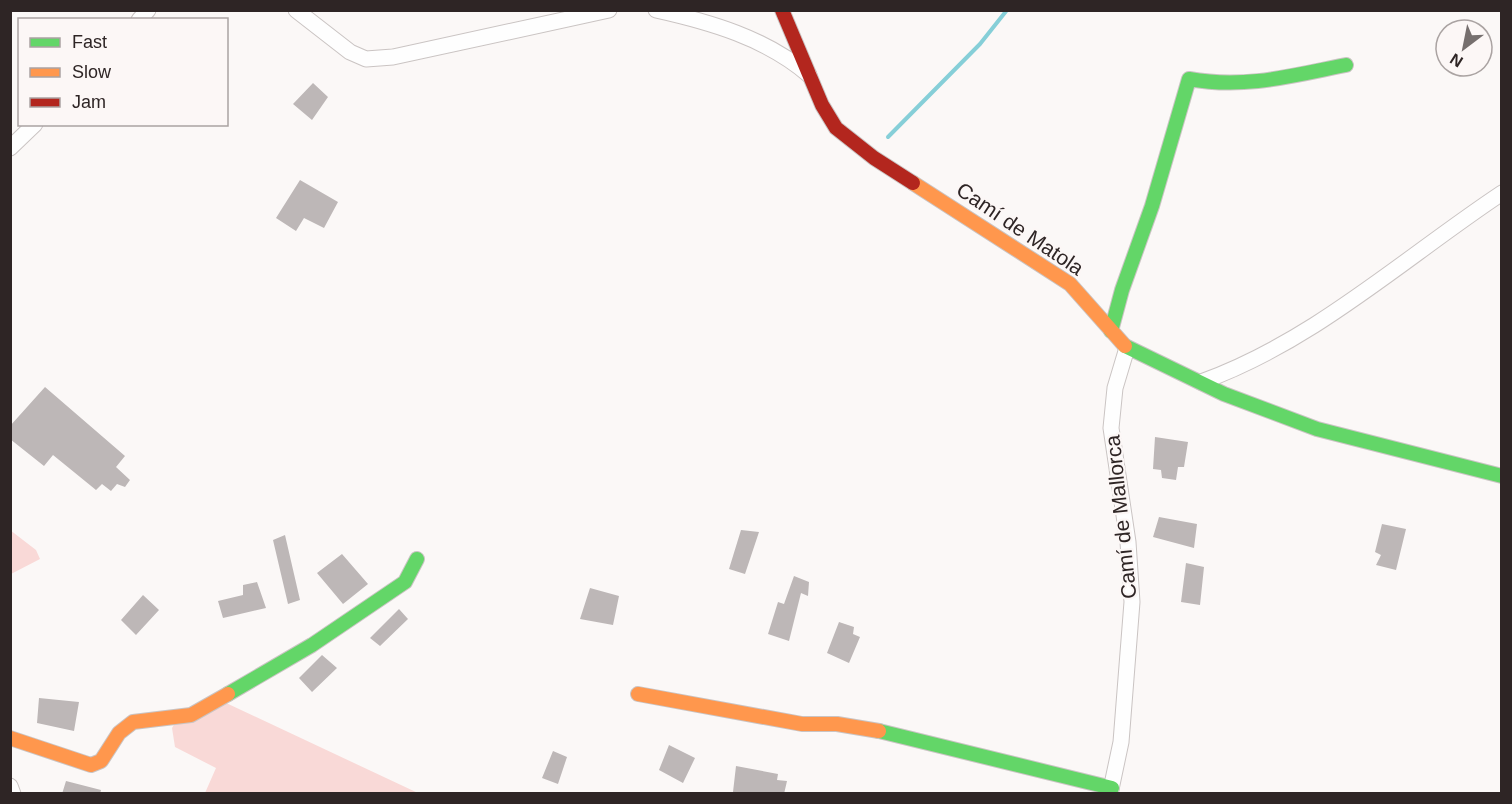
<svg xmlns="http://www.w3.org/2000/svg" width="1512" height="804" font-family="Helvetica,sans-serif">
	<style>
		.green { fill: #f9d9d7 }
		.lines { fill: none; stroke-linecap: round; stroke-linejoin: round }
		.stream { stroke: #86cfd8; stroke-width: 4 }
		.building { fill: #bdb7b7 }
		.street-casing { stroke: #cac4c3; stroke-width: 17 }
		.fast-casing { stroke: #cac4c3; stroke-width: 16 }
		.slow-casing { stroke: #cac4c3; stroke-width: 16 }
		.jam-casing { stroke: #cac4c3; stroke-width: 16 }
		.street { stroke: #fefefe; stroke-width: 15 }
		.fast { stroke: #63d668; stroke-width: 14 }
		.slow { stroke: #ff974d; stroke-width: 14 }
		.jam { stroke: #b3261e; stroke-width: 14 }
		.labels { text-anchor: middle; stroke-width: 4.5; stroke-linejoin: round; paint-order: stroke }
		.street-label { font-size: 21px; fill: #2e2525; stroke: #fcf7f6 }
	</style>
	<rect width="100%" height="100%" fill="#fbf8f7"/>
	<path class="green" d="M 10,530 L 36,550 L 40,559 L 11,574 Z
		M 224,702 L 418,793 L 205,793 L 216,768 L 175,747 L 172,728 L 177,720 Z"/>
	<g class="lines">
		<path class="stream" d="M 888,137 L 980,44 L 1007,10"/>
	</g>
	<path class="building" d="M 313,83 L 328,97 L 312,120 L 293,104 Z
		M 300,180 L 338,202 L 324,228 L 304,218 L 296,231 L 276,218 Z
		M 45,387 L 125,456 L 116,467 L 130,480 L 125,487 L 117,484 L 111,491 L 102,484 L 96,490 L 53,455 L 44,466 L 10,439 L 10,426 Z
		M 1155,437 L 1188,442 L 1184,467 L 1178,467 L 1176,480 L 1162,478 L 1161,470 L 1153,469 Z
		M 1159,517 L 1197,524 L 1194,548 L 1153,537 Z
		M 1382,524 L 1406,529 L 1396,570 L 1376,565 L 1381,555 L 1375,552 Z
		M 741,530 L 759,532 L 745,574 L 729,569 Z
		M 285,535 L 300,600 L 288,604 L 273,540 Z
		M 342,554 L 368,584 L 343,604 L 317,573 Z
		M 1186,563 L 1204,567 L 1200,605 L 1181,602 Z
		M 794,576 L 809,582 L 808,596 L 801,593 L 789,641 L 768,634 L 778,602 L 784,604 Z
		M 257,582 L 266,608 L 223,618 L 218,601 L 243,595 L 243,585 Z
		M 590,588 L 619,596 L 613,625 L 580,619 Z
		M 143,595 L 159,610 L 136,635 L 121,620 Z
		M 399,609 L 408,619 L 380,646 L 370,638 Z
		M 839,622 L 854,627 L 853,634 L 860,637 L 849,663 L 827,653 Z
		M 322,655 L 337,668 L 312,692 L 299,678 Z
		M 39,698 L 79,702 L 74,731 L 37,723 Z
		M 669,745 L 695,758 L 683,783 L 659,770 Z
		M 553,751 L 567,757 L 558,784 L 542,778 Z
		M 736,766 L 778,774 L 777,780 L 787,781 L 784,794 L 733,792 Z
		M 66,781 L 101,790 L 100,794 L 62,794 Z"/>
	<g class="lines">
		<defs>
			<path id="street" d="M 296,10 L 350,52 L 366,59 L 393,57 L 609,10
				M 656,10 C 710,22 766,38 809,75
				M 139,20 L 148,10
				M 10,148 L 35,124
				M 1201,382 C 1313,342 1404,258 1502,193
				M 10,786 L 13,794
				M 1110,794 L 1121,742 L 1132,602 L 1128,542 L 1111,428 L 1115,388 L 1127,348"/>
			<path id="fast" d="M 1111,331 L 1122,290 L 1152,206 L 1189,79 C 1245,89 1291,76 1346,65
				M 1125,346 L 1224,394 L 1317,429 L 1502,476
				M 228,694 L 312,645 L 405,582 L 417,559
				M 879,731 L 1112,788"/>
			<path id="slow" d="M 913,183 L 1070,284 L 1125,346
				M 638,694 L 802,724 L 837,724 L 879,731
				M 10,738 L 91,765 L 101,761 L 119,733 L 133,722 L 191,715 L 228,694"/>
			<path id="jam" d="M 782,10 L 822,105 L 836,128 L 874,158 L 913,183"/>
		</defs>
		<use href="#street" class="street-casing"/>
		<use href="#fast" class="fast-casing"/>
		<use href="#slow" class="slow-casing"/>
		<use href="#jam" class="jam-casing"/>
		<use href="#street" class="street"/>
		<use href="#fast" class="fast"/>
		<use href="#slow" class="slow"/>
		<use href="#jam" class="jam"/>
	</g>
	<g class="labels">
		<g class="street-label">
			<text transform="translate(1020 229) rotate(34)" y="7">Camí de Matola</text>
			<text transform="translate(1121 517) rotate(-96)" y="7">Camí de Mallorca</text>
		</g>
	</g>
	<rect width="1512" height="804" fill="none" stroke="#2e2525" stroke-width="24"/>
	<rect x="18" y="18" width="210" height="108" fill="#fcf7f6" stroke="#aaa3a2" stroke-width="1.5"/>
	<rect x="30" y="38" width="30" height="9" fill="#63d668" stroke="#aaa3a2" stroke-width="1.5"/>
	<text x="72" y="48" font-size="18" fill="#2e2525">Fast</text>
	<rect x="30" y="68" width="30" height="9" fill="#ff974d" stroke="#aaa3a2" stroke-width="1.5"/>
	<text x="72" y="78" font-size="18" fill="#2e2525">Slow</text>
	<rect x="30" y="98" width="30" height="9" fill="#b3261e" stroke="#aaa3a2" stroke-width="1.5"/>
	<text x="72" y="108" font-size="18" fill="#2e2525">Jam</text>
	<g transform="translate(1464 48) rotate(212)"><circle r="28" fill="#fcf7f6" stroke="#aaa3a2" stroke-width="1.5"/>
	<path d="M0-4.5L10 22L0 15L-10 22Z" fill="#766f6e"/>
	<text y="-9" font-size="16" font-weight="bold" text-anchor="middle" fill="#2e2525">N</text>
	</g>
</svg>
